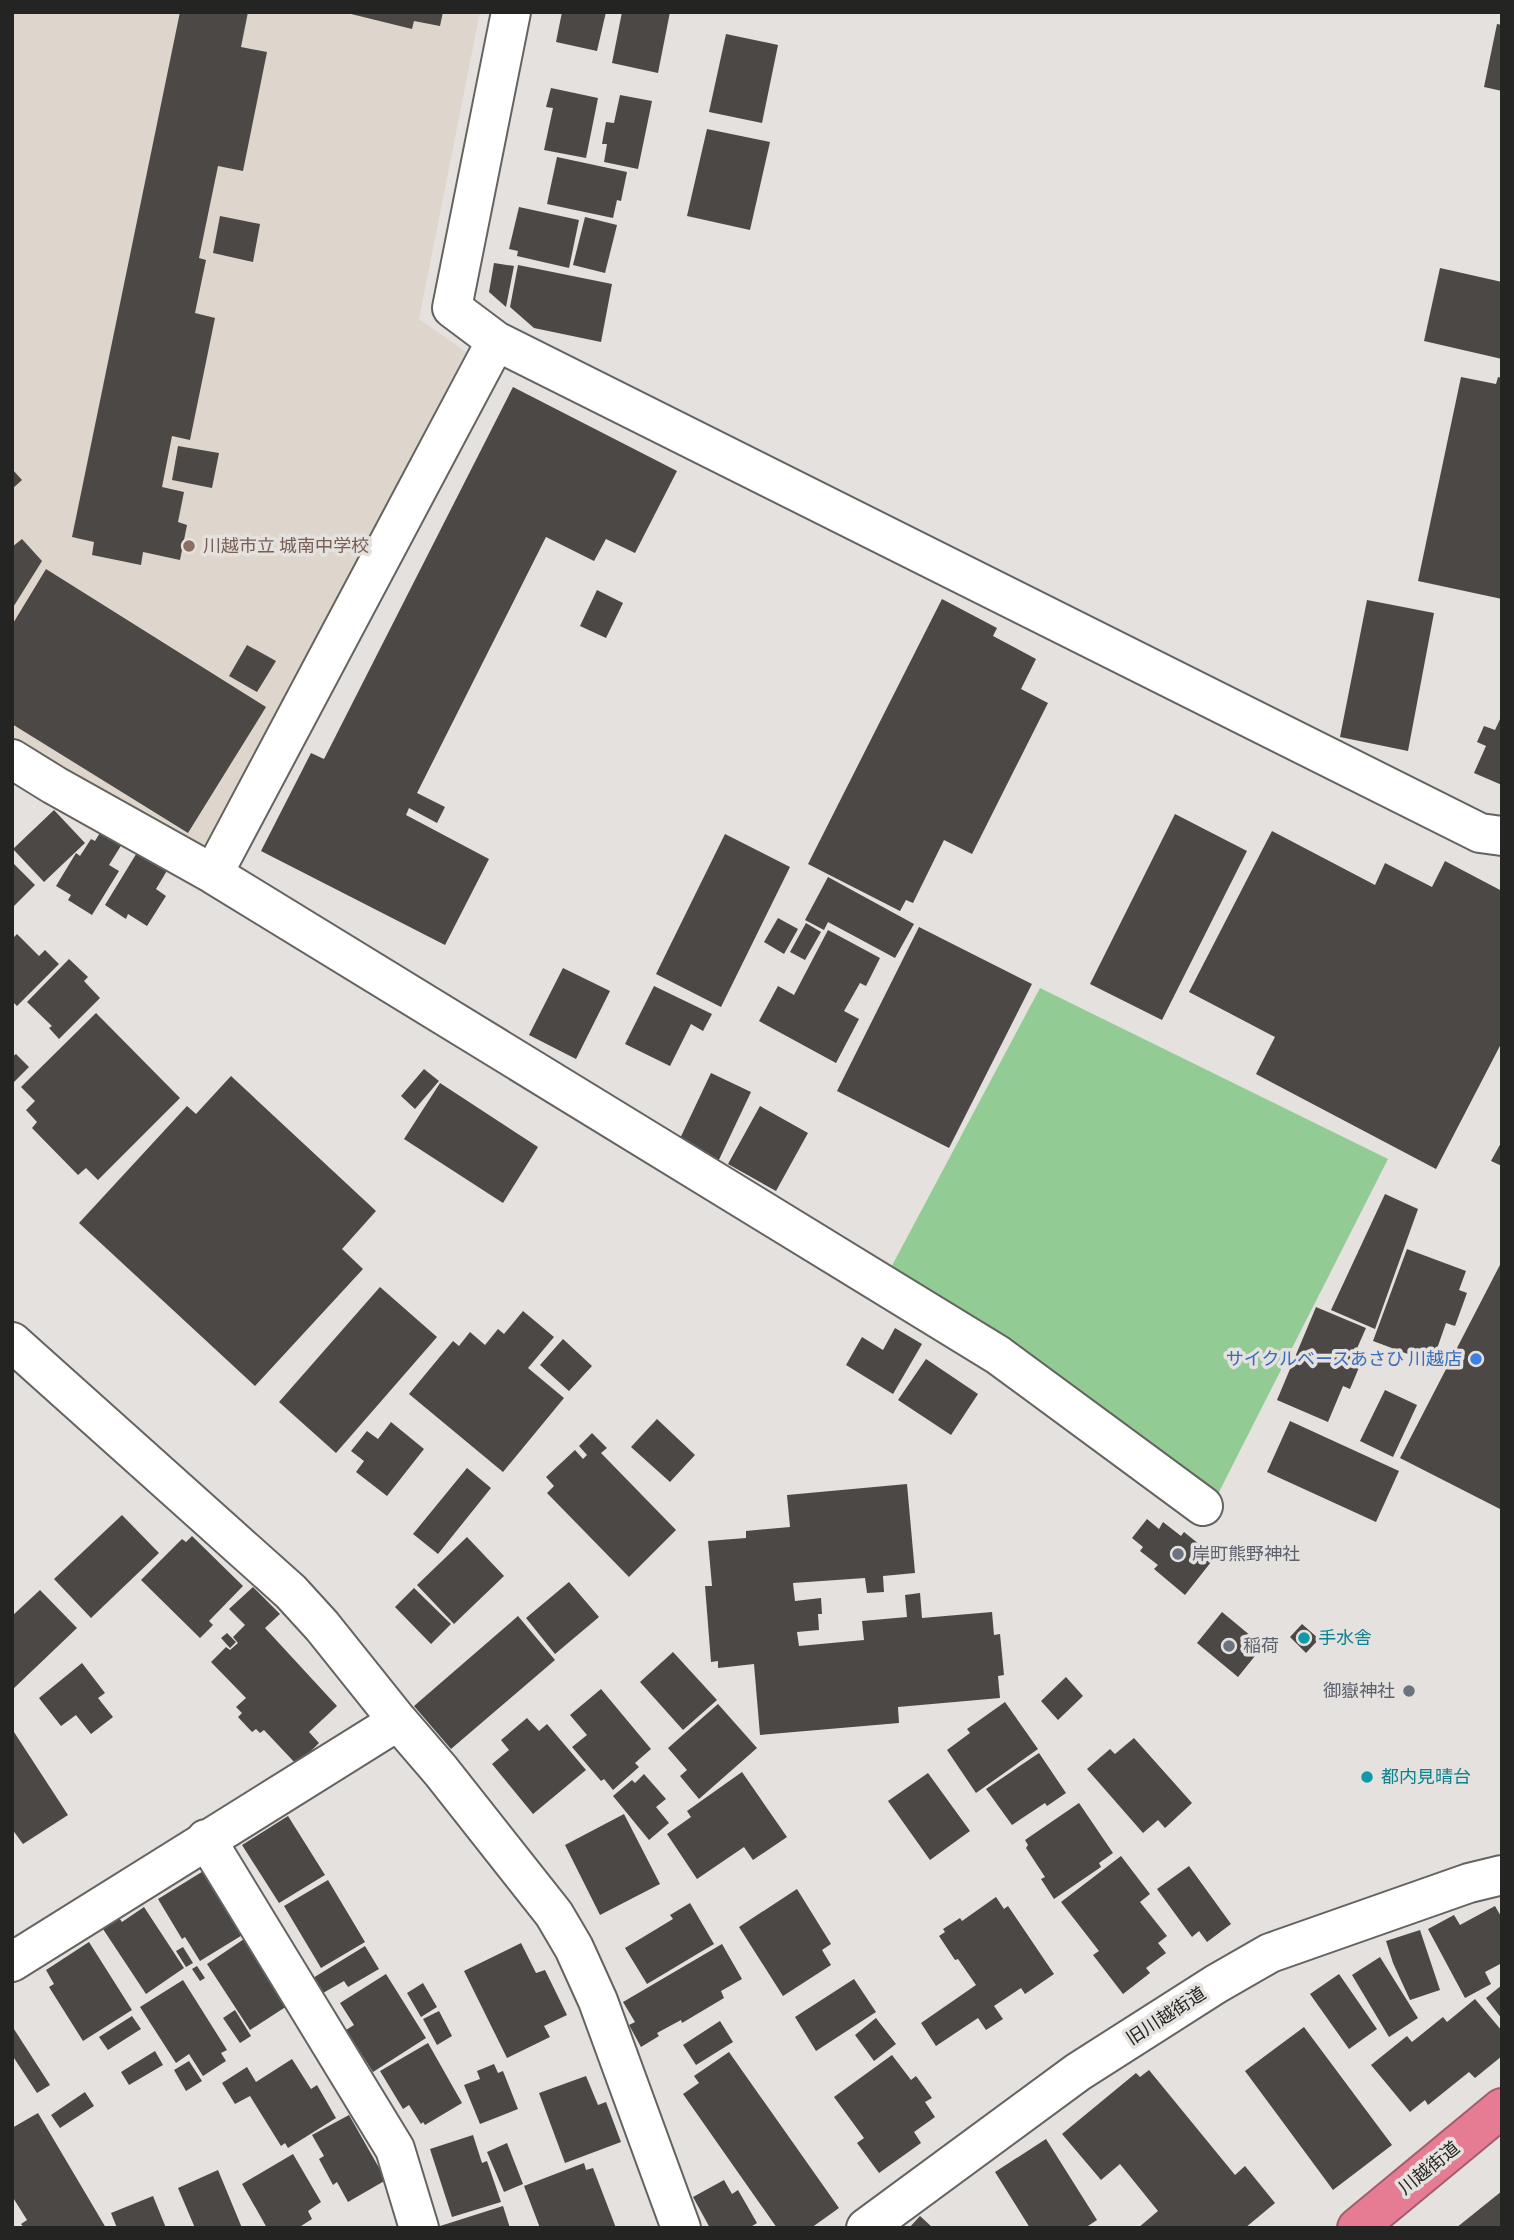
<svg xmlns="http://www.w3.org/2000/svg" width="1514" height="2240" font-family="'Titillium Web','Noto Sans JP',sans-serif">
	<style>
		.built { fill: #ded6cd }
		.pitch { fill: #92cb93 }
		.building { fill: #4b4846 }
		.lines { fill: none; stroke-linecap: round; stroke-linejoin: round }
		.minor-casing { stroke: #656360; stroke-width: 42 }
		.highway-casing { stroke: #a15d6b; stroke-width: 42 }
		.minor { stroke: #fff; stroke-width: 38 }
		.highway { stroke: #e57c93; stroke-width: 38 }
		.education-dot { fill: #8d6e63; stroke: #e4e1de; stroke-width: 2.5 }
		.shop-dot { fill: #3f7fe0; stroke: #e4e1de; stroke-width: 2.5 }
		.worship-dot { fill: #6b7280; stroke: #e4e1de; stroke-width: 2.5 }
		.culture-dot { fill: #0f9aa8; stroke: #e4e1de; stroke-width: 2.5 }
		.labels { text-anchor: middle; stroke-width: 7; stroke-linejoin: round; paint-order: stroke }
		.education-label { font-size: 18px; fill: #785e54; stroke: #e4e1de; text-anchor: start }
		.shop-label { font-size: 18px; fill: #366cbe; stroke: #e4e1de; text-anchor: end }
		.worship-label { font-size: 18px; fill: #5b616d; stroke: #e4e1de; text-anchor: start }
		.culture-label { font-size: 18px; fill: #0d838f; stroke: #e4e1de; text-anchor: start }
		.street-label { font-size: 18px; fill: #242422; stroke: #e4e1de }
	</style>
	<rect width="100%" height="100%" fill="#e4e1de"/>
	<path class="built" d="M 12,12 L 480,12 L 419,319 L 466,352 L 205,857 L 12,741 Z"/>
	<path class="pitch" d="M 1040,988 L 1388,1159 L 1218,1494 L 1006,1344 L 887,1275 Z"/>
	<path class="building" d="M 180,12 L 248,12 L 241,47 L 267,52 L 243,171 L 218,166 L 199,258 L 206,260 L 195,313 L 215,318 L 190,440 L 172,436 L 162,487 L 184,492 L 178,522 L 187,525 L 180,560 L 143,552 L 141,565 L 92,555 L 94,542 L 72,537 Z
		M 343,12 L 443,12 L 440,26 L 414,21 L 412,29 Z
		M 562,12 L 606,12 L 597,51 L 556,42 Z
		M 622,12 L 670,12 L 658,73 L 612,63 Z
		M 1497,24 L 1502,25 L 1502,91 L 1484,87 Z
		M 726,34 L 778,45 L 762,123 L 709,112 Z
		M 551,88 L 598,98 L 586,158 L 544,150 L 553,108 L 546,107 Z
		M 620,95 L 652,101 L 638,169 L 604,162 L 607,144 L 602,144 L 606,122 L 614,123 Z
		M 707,129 L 770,142 L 750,230 L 687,216 Z
		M 557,157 L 627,172 L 621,201 L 617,200 L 613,218 L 547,204 Z
		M 519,207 L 579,220 L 569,268 L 517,256 L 518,251 L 509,249 Z
		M 220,216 L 260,224 L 253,262 L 213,253 Z
		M 585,217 L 617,225 L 605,273 L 573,265 Z
		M 494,263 L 514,266 L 506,307 L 489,292 Z
		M 518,265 L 612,284 L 601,342 L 534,328 L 510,307 Z
		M 1440,268 L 1502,282 L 1502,359 L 1424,341 Z
		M 1461,377 L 1496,384 L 1498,377 L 1502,378 L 1502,599 L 1418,581 Z
		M 513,387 L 677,471 L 635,553 L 606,539 L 594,561 L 546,537 L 417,793 L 445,807 L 437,823 L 409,808 L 406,815 L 489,859 L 445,945 L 261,851 L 311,753 L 324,759 Z
		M 178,446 L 219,453 L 212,488 L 172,480 Z
		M 12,469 L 22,480 L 12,489 Z
		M 22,539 L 42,561 L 12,609 L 12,547 Z
		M 46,569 L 266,707 L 188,833 L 12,724 L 12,625 Z
		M 597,590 L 623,603 L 606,638 L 580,626 Z
		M 942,599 L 997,628 L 993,636 L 1036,659 L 1021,689 L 1048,703 L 972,854 L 944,840 L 913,903 L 906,900 L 900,911 L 808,864 Z
		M 1367,600 L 1434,613 L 1408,751 L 1340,737 Z
		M 247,645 L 276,661 L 257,692 L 229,676 Z
		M 1502,715 L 1502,785 L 1474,773 L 1486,746 L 1477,742 L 1484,726 L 1495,730 Z
		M 54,810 L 85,843 L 44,882 L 13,849 Z
		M 1175,814 L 1247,851 L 1162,1020 L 1090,984 Z
		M 101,831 L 122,844 L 109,865 L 119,871 L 92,915 L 68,900 L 71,895 L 56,886 L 76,853 L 80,856 L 91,839 L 95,841 Z
		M 1272,831 L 1375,885 L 1385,863 L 1432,887 L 1445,861 L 1502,891 L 1502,1042 L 1436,1169 L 1256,1074 L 1275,1037 L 1189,992 Z
		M 725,834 L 790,867 L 721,1007 L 656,974 Z
		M 138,851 L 168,869 L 156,889 L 166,896 L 147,926 L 128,914 L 126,919 L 105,905 Z
		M 12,862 L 35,885 L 12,908 Z
		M 828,877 L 914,924 L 895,958 L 828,922 L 824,930 L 805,920 Z
		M 778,918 L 798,929 L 784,954 L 764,942 Z
		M 806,923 L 821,932 L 805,960 L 790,952 Z
		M 919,927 L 1032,984 L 949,1148 L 837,1091 Z
		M 828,930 L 880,958 L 866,986 L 860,983 L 844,1011 L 859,1019 L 836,1063 L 759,1021 L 778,986 L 794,995 Z
		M 17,934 L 39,956 L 45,950 L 59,964 L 17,1006 L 12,1001 L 12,939 Z
		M 69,959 L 88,977 L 84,981 L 100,998 L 59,1039 L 49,1028 L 52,1026 L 27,1002 Z
		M 563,968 L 610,991 L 576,1059 L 529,1035 Z
		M 654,986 L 712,1014 L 703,1031 L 691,1024 L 670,1066 L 625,1044 Z
		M 96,1013 L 180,1098 L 98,1180 L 86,1168 L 78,1175 L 32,1128 L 37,1122 L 26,1110 L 35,1101 L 21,1087 Z
		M 16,1054 L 29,1067 L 12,1084 L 12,1057 Z
		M 424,1069 L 439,1081 L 415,1109 L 401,1096 Z
		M 711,1073 L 751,1092 L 716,1166 L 676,1147 Z
		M 231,1076 L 376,1211 L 342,1249 L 363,1269 L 255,1386 L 79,1223 L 187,1106 L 196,1114 Z
		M 440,1083 L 538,1147 L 503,1203 L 404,1139 Z
		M 760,1106 L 808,1133 L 776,1191 L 728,1164 Z
		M 1502,1141 L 1502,1166 L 1491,1161 Z
		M 1385,1194 L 1418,1209 L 1375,1329 L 1331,1310 Z
		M 1407,1249 L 1466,1271 L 1459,1290 L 1467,1293 L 1455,1326 L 1446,1323 L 1432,1363 L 1373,1341 Z
		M 1502,1261 L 1502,1510 L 1400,1458 Z
		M 380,1287 L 437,1337 L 336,1453 L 279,1402 Z
		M 1316,1307 L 1366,1328 L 1351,1362 L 1360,1365 L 1350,1389 L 1343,1386 L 1328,1422 L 1277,1400 Z
		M 523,1311 L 554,1337 L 528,1368 L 564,1398 L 503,1472 L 409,1394 L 453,1341 L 459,1346 L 470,1332 L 485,1345 L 498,1329 L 504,1334 Z
		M 895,1328 L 922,1344 L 893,1394 L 846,1365 L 862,1337 L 883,1350 Z
		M 563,1339 L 592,1366 L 569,1391 L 540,1365 Z
		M 926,1359 L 978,1394 L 951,1435 L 898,1400 Z
		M 1385,1390 L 1417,1405 L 1393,1457 L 1360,1441 Z
		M 657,1419 L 695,1455 L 670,1482 L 631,1447 Z
		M 1290,1421 L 1399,1471 L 1376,1522 L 1267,1472 Z
		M 391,1422 L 424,1449 L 387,1496 L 356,1472 L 364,1461 L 351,1451 L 367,1431 L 378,1439 Z
		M 592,1433 L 607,1448 L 601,1453 L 676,1530 L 629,1577 L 547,1493 L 554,1486 L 546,1477 L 575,1450 L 583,1459 L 587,1455 L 579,1446 Z
		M 467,1468 L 491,1488 L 438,1554 L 413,1534 Z
		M 907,1484 L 915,1573 L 883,1576 L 884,1592 L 867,1593 L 865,1578 L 793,1583 L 795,1601 L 821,1598 L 822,1614 L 818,1614 L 819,1630 L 797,1632 L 799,1646 L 864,1640 L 862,1621 L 907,1617 L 905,1595 L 920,1593 L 922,1618 L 992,1612 L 994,1635 L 1000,1634 L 1004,1675 L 998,1676 L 1000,1698 L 898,1707 L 899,1723 L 760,1735 L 754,1664 L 718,1668 L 718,1661 L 711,1662 L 705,1586 L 712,1586 L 708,1541 L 746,1538 L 746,1531 L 790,1527 L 787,1495 Z
		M 122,1515 L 159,1553 L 91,1618 L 54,1579 Z
		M 1147,1519 L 1159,1529 L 1163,1522 L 1181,1536 L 1184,1532 L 1215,1557 L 1185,1595 L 1154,1569 L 1158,1565 L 1140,1551 L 1143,1547 L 1132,1538 Z
		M 192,1536 L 243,1586 L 209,1621 L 213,1625 L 200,1638 L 141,1580 L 182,1539 L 186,1542 Z
		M 467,1537 L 504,1576 L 454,1624 L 417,1585 Z
		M 569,1582 L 599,1617 L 555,1654 L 526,1618 Z
		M 253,1587 L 280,1614 L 265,1628 L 337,1706 L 309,1732 L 319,1743 L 297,1765 L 264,1730 L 260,1733 L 256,1729 L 252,1732 L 238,1717 L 242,1713 L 236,1707 L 246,1698 L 211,1662 L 226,1647 L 230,1650 L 238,1643 L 233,1637 L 245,1625 L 229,1609 Z
		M 414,1588 L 451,1624 L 431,1644 L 395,1607 Z
		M 40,1590 L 77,1628 L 12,1690 L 12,1616 Z
		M 1222,1612 L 1263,1646 L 1238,1677 L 1197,1643 Z
		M 518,1616 L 555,1660 L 451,1749 L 414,1706 Z
		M 1302,1624 L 1319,1639 L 1306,1653 L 1290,1637 Z
		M 227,1633 L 236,1642 L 230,1648 L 221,1638 Z
		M 673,1652 L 717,1700 L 683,1730 L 640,1682 Z
		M 82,1663 L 105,1693 L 98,1698 L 113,1717 L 91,1734 L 76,1715 L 61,1726 L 39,1698 Z
		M 1066,1677 L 1083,1696 L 1058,1720 L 1041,1701 Z
		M 601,1689 L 651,1749 L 635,1763 L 639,1767 L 613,1790 L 604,1779 L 601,1781 L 572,1747 L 587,1735 L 570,1715 Z
		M 1005,1702 L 1038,1749 L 976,1793 L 947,1750 L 970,1733 L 967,1729 Z
		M 718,1704 L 757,1748 L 699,1799 L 680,1776 L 687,1770 L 668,1748 Z
		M 527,1718 L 539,1731 L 547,1724 L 586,1770 L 533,1814 L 492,1764 L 509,1750 L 501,1740 Z
		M 12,1729 L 68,1815 L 23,1844 L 12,1829 Z
		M 1134,1738 L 1192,1803 L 1165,1828 L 1158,1820 L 1143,1833 L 1087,1769 L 1110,1749 L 1115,1754 Z
		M 1039,1753 L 1066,1793 L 1047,1806 L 1045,1803 L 1012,1825 L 986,1789 Z
		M 742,1772 L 787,1837 L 753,1860 L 744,1847 L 697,1879 L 667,1834 L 691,1817 L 687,1811 Z
		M 928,1773 L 970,1831 L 930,1860 L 888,1801 Z
		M 644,1774 L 666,1799 L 656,1807 L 669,1823 L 649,1840 L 613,1796 L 632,1780 L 635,1783 Z
		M 1079,1803 L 1113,1853 L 1099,1863 L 1101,1867 L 1054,1899 L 1041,1879 L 1045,1877 L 1026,1848 L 1028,1845 L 1025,1840 Z
		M 624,1814 L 660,1884 L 600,1915 L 565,1845 Z
		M 288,1816 L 325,1875 L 279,1903 L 242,1845 Z
		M 1121,1856 L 1150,1894 L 1140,1902 L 1167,1936 L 1158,1943 L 1166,1953 L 1146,1968 L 1150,1973 L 1123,1994 L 1093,1955 L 1099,1951 L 1061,1902 Z
		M 1189,1866 L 1231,1924 L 1207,1942 L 1199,1931 L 1192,1937 L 1157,1889 Z
		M 205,1870 L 244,1934 L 200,1961 L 185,1937 L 182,1939 L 158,1899 Z
		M 328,1880 L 365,1942 L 321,1968 L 284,1906 Z
		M 797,1889 L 831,1944 L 822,1950 L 831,1965 L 783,1996 L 739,1927 Z
		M 996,1897 L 1004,1909 L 1008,1906 L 1054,1974 L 1025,1994 L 1021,1988 L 994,2006 L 1003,2019 L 986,2030 L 978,2018 L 936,2046 L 921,2023 L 976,1985 L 958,1959 L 955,1960 L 939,1936 L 945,1932 L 943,1929 L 960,1918 L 962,1921 Z
		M 690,1903 L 714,1944 L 647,1984 L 625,1948 L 673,1919 L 670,1915 Z
		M 1495,1906 L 1502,1918 L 1502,1963 L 1485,1972 L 1491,1984 L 1465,1998 L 1428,1929 L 1454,1915 L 1460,1925 Z
		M 144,1907 L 184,1968 L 146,1994 L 101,1926 L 117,1915 L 122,1922 Z
		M 1420,1930 L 1440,1990 L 1410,2000 L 1393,1963 L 1386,1941 Z
		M 247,1937 L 287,2006 L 250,2030 L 207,1964 Z
		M 89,1942 L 132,2010 L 83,2041 L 49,1987 L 54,1984 L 46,1970 Z
		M 521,1943 L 536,1973 L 545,1970 L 567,2015 L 544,2026 L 550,2037 L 507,2058 L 464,1971 Z
		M 722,1944 L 742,1979 L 721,1991 L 724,1998 L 682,2023 L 681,2020 L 657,2033 L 659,2036 L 641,2047 L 629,2025 L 635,2022 L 623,2002 Z
		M 365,1946 L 379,1969 L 348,1987 L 344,1981 L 323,1993 L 313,1978 Z
		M 183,1947 L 193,1963 L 186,1967 L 176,1951 Z
		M 1380,1957 L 1418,2018 L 1389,2037 L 1352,1975 Z
		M 197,1966 L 205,1978 L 200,1981 L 192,1969 Z
		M 386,1974 L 426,2038 L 373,2072 L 346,2030 L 354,2025 L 340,2003 Z
		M 1339,1974 L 1377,2029 L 1349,2049 L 1310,1994 Z
		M 854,1979 L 876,2012 L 816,2051 L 795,2017 Z
		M 183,1980 L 227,2050 L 221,2053 L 226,2061 L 203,2076 L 189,2054 L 176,2063 L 140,2007 Z
		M 423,1983 L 437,2007 L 421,2017 L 407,1993 Z
		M 1502,1985 L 1502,2019 L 1486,1998 Z
		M 1475,1999 L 1502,2031 L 1502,2056 L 1475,2078 L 1469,2072 L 1428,2105 L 1425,2100 L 1410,2112 L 1371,2065 L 1407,2036 L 1412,2042 L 1443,2017 L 1447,2022 Z
		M 235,2010 L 251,2036 L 240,2043 L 223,2018 Z
		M 439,2011 L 452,2036 L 437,2045 L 423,2019 Z
		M 132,2016 L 141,2029 L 108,2050 L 99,2037 Z
		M 876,2018 L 896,2044 L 874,2061 L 855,2035 Z
		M 720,2021 L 733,2042 L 696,2065 L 683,2045 Z
		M 12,2026 L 50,2085 L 37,2093 L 12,2055 Z
		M 1304,2027 L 1392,2145 L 1333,2190 L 1245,2071 Z
		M 428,2043 L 462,2103 L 425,2125 L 423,2122 L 421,2124 L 409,2105 L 403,2109 L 380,2071 Z
		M 155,2051 L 163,2065 L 129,2085 L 121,2072 Z
		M 729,2052 L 839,2208 L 811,2228 L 777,2228 L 683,2094 L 699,2083 L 694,2076 Z
		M 892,2055 L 911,2080 L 916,2076 L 932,2098 L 925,2102 L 935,2117 L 914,2132 L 921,2143 L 879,2173 L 857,2143 L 864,2138 L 834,2097 Z
		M 292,2059 L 311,2089 L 317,2085 L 336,2118 L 288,2148 L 285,2143 L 281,2146 L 250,2096 L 235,2104 L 222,2083 L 247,2067 L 256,2082 Z
		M 189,2061 L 202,2081 L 186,2091 L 174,2070 Z
		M 494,2064 L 498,2073 L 503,2071 L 518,2109 L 480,2124 L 464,2085 L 480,2079 L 477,2071 Z
		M 1149,2070 L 1235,2175 L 1245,2166 L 1275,2203 L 1245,2228 L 1138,2228 L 1158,2211 L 1120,2164 L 1101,2180 L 1062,2134 L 1136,2073 L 1140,2077 Z
		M 586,2076 L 598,2105 L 606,2102 L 621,2142 L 565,2163 L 539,2093 Z
		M 85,2092 L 94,2106 L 60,2128 L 51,2115 Z
		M 38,2113 L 106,2228 L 24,2228 L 21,2224 L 27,2220 L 12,2196 L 12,2128 Z
		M 349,2115 L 386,2180 L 348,2202 L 337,2182 L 333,2185 L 319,2159 L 324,2156 L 312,2135 Z
		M 473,2135 L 482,2163 L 487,2161 L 501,2202 L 452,2217 L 430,2149 Z
		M 1046,2139 L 1097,2220 L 1085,2228 L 1030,2228 L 995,2172 Z
		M 507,2143 L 523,2184 L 504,2192 L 487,2152 Z
		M 293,2154 L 321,2202 L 308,2211 L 312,2219 L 298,2228 L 267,2228 L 242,2184 Z
		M 584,2163 L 586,2170 L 593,2168 L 616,2228 L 540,2228 L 524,2186 Z
		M 218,2170 L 242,2228 L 195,2228 L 178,2188 Z
		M 724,2180 L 732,2194 L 738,2190 L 757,2223 L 749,2228 L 710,2228 L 693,2197 Z
		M 1502,2191 L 1502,2228 L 1456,2228 Z
		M 153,2196 L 166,2228 L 117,2228 L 111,2213 Z
		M 503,2206 L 510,2228 L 437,2228 L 437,2227 Z
		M 920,2216 L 933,2228 L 909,2228 Z"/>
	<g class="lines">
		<defs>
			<path id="minor" d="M 511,12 L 452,308 L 496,341 L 1480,833 L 1502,836
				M 12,759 L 54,785 L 213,874 L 998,1355 L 1203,1506
				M 213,874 L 496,341
				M 12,1342 L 291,1592 L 322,1626 L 398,1721 L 441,1771 L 554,1914 L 574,1948 L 598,2001 L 681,2228
				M 206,1839 L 395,2149 L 419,2228
				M 12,1962 L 398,1721
				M 866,2228 L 1078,2072 L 1216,1984 L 1270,1953 L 1469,1883 L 1502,1875"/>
			<path id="highway" d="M 1357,2228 L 1502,2108"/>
		</defs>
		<use href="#minor" class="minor-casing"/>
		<use href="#highway" class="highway-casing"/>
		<use href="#minor" class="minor"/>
		<use href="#highway" class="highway"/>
	</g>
	<circle class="education-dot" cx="189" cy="546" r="7"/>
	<circle class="shop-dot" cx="1476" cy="1359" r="7"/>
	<g class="worship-dot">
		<circle cx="1178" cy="1554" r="7"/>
		<circle cx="1229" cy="1646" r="7"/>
		<circle cx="1409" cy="1691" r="7"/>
	</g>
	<g class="culture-dot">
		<circle cx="1304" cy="1638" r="7"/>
		<circle cx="1367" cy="1777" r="7"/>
	</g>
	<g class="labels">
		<g class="education-label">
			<text x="203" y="552">川越市立 城南中学校</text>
		</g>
		<g class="shop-label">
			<text x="1462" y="1365">サイクルベースあさひ 川越店</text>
		</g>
		<g class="worship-label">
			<text x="1192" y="1560">岸町熊野神社</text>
			<text x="1243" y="1652">稲荷</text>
			<text x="1395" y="1697" text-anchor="end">御嶽神社</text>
		</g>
		<g class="culture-label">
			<text x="1318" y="1644">手水舎</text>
			<text x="1381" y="1783">都内見晴台</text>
		</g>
		<g class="street-label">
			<text transform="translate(1166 2016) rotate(-33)" y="6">旧川越街道</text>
			<text transform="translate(1429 2168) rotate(-39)" y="6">川越街道</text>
		</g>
	</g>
	<rect width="1514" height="2240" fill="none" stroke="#242422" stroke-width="28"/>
</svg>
